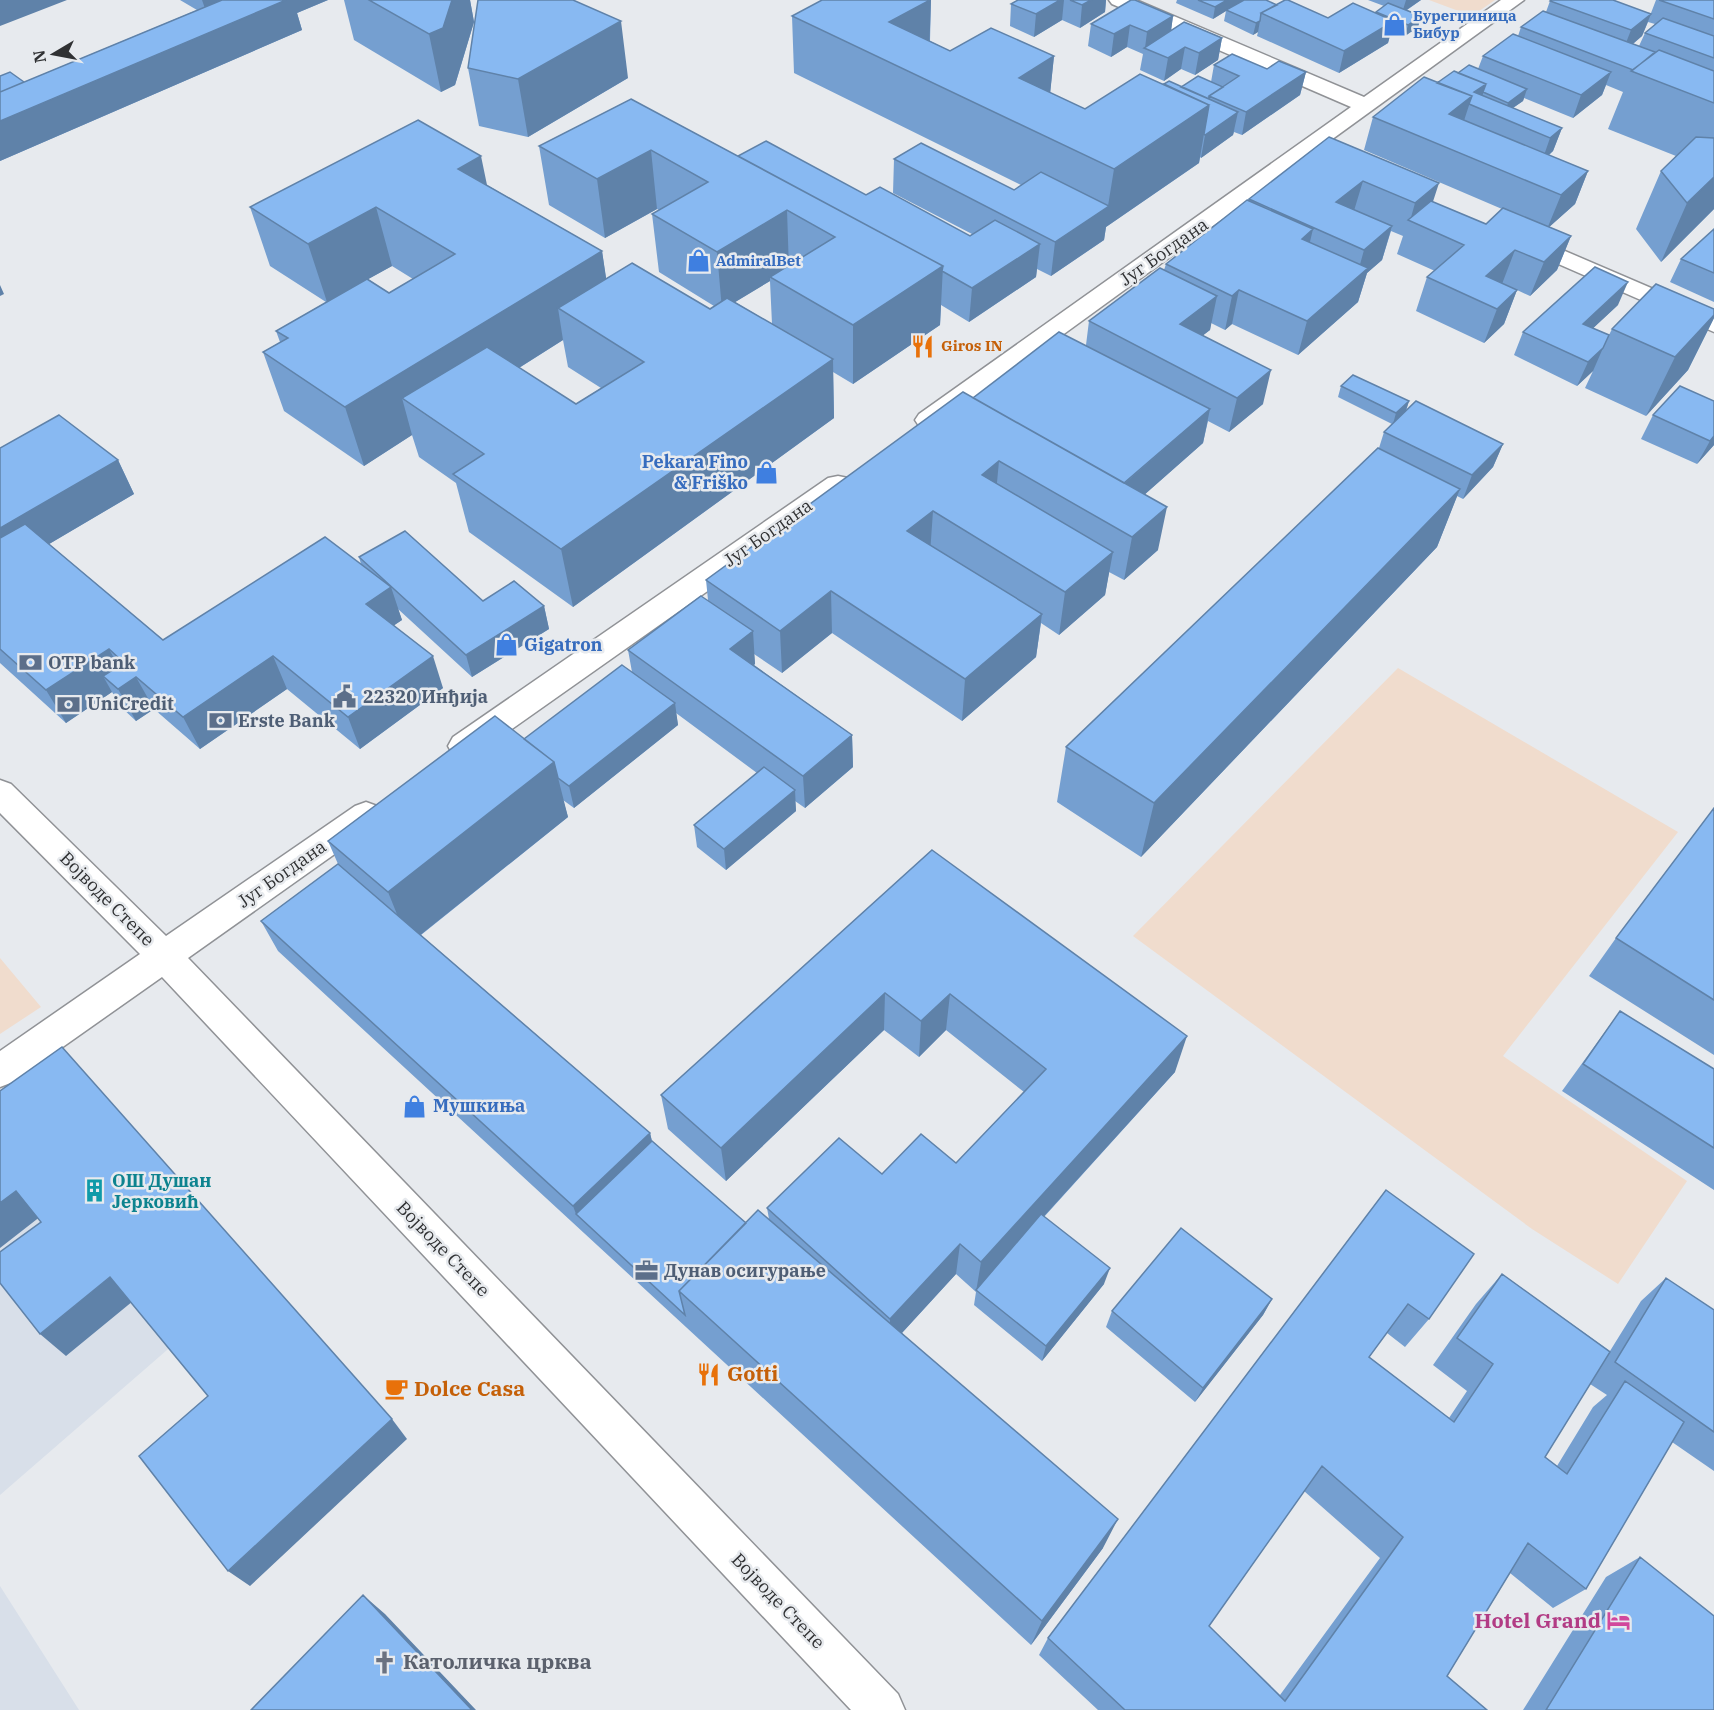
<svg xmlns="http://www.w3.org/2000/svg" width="1714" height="1710" font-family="'IBM Plex Serif',serif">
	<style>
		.commercial { fill: #f0dccd }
		.built { fill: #d8dfe9 }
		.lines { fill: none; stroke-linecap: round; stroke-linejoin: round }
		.minor-casing { stroke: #909296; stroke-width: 3 }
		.minor { fill: #fff; fill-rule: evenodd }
		.wall { fill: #759fd0; fill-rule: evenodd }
		.shaded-wall { fill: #5f82a9 }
		.building { fill: #88b9f2; stroke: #5f82a9; stroke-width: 1.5; fill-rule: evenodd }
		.labels { text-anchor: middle; stroke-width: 5; stroke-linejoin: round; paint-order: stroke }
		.far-shop-label { font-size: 15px; font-weight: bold; fill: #366cbe; stroke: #e7eaee; text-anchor: start }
		.far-food-label { font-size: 15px; font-weight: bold; fill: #c56008; stroke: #e7eaee; text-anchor: start }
		.street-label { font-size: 18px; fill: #303133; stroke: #e7eaee }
		.shop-label { font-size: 18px; font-weight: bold; fill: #366cbe; stroke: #e7eaee; text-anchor: start }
		.service-label { font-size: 18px; font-weight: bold; fill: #4e5e75; stroke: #e7eaee; text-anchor: start }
		.culture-label { font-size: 18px; font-weight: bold; fill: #0d838f; stroke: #e7eaee; text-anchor: start }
		.near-food-label { font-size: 21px; font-weight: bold; fill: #c56008; stroke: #e7eaee; text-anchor: start }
		.near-hotel-label { font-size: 21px; font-weight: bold; fill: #b23c85; stroke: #e7eaee; text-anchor: end }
		.near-worship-label { font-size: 21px; font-weight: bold; fill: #5b616d; stroke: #e7eaee; text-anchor: start }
	</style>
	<rect width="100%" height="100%" fill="#e7eaee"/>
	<path class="commercial" d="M 1429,0 L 1495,0 L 1472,16 Z
		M 1398,668 L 1678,832 L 1503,1056 L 1687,1181 L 1618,1284 L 1532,1229 L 1133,936 Z
		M 0,958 L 41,1007 L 0,1034 Z"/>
	<path class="built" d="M 0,1137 L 258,1271 L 0,1495 Z
		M 0,1586 L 79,1710 L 0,1710 Z"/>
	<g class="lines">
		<defs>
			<path id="minor" d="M 1109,0 L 1136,0 L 1364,97 L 1501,0 L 1524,0 L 937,426 L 928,429 L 919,426 L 915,420 L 919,414 L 1351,107 L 1112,4 Z
				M 1523,233 L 1714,315 L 1714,332 L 1515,245 L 1511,240 L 1515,235 Z
				M 838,476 L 848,478 L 852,485 L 848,492 L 475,755 L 464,758 L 453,755 L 448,746 L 453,737 L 828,478 Z
				M 0,780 L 11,784 L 166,936 L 355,806 L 366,802 L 377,806 L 382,815 L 377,824 L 188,958 L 898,1694 L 905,1710 L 851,1710 L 162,977 L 13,1082 L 0,1087 L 0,1051 L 140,954 L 0,813 Z"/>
		</defs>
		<use href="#minor" class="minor-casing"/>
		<use href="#minor" class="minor"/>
	</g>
	<path class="wall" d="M 180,0 L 328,0 L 297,13 L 302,30 L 0,161 L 0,76 L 24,82 L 197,10 Z
		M 344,0 L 470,0 L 474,22 L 455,85 L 441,92 L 354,40 Z
		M 931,0 L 930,41 L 950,51 L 1054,56 L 1050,93 L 1085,109 L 1164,84 L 1181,87 L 1211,82 L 1214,65 L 1306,72 L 1300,95 L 1242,135 L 1234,132 L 1233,135 L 1201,158 L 1200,157 L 1199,163 L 1106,227 L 1104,240 L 1051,276 L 1037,269 L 1036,277 L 969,322 L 941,305 L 940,325 L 853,384 L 833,372 L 834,418 L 573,607 L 469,532 L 456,483 L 419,457 L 412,435 L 364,466 L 284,411 L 263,352 L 280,342 L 276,331 L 326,302 L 270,266 L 250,207 L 487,185 L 602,251 L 606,279 L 710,309 L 714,306 L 659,272 L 652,214 L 659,210 L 657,209 L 605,238 L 549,205 L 539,146 L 631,99 L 738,156 L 866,195 L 970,236 L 972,234 L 893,193 L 894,159 L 1014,190 L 1021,185 L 794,73 L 792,16 ZM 392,266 L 413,279 L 389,293 L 368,279 ZM 770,281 L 772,324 L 735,302 ZM 563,340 L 568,367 L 601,388 L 576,404 L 519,368 Z
		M 1018,0 L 1106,0 L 1105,12 L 1080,28 L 1062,20 L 1034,37 L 1010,26 L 1011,4 Z
		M 1177,0 L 1244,0 L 1277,5 L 1328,18 L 1375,13 L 1384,6 L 1368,0 L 1421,0 L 1407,10 L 1421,16 L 1418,27 L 1405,36 L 1391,31 L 1388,43 L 1339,73 L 1257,36 L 1258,32 L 1253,35 L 1224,21 L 1226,11 L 1213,19 L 1176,3 Z
		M 1656,0 L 1714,0 L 1714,209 L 1661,262 L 1636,229 L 1661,171 L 1676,156 L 1608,129 L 1623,92 L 1606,85 L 1602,95 L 1573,118 L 1524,98 L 1523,101 L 1513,108 L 1562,128 L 1553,151 L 1549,155 L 1588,171 L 1575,204 L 1549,227 L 1571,236 L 1557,270 L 1530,296 L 1517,290 L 1504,324 L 1484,343 L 1416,311 L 1427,277 L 1435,271 L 1397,254 L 1403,236 L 1391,231 L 1382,260 L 1367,273 L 1358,302 L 1298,355 L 1232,324 L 1225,330 L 1211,323 L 1210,330 L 1203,335 L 1263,404 L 1229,432 L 1208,421 L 1203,443 L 1144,495 L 1158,550 L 1124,580 L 1109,572 L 1105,595 L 1059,635 L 1041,623 L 1036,657 L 962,721 L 832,633 L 782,673 L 754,654 L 755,664 L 754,665 L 852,735 L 853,767 L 805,808 L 795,801 L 796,811 L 726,870 L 697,847 L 694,825 L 757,773 L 676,713 L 678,725 L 574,808 L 563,800 L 568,817 L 421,935 L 650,1133 L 652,1141 L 746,1223 L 769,1219 L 767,1208 L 882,1174 L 956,1163 L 1024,1092 L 946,1030 L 919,1057 L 884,1030 L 726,1181 L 668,1129 L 661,1095 L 932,850 L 1175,1072 L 1044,1217 L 1104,1284 L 1042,1361 L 974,1305 L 976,1292 L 956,1274 L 902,1333 L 1103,1548 L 1031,1645 L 278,951 L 261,921 L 338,864 L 328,841 L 524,739 L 632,672 L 628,650 L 708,600 L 706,580 L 973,398 L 1086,345 L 1089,321 L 1164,270 L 1166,264 L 1249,201 L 1249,199 L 1329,137 L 1433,202 L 1486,224 L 1502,209 L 1364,150 L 1373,117 L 1458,73 L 1478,69 L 1483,56 L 1518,36 L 1521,27 L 1546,12 L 1550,1 L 1651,13 ZM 1648,22 L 1655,24 L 1645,33 L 1639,46 L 1633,44 L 1642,36 Z
		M 1173,16 L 1171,30 L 1222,38 L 1218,60 L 1195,75 L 1181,69 L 1164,81 L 1140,70 L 1143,54 L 1127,47 L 1111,57 L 1088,46 L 1091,24 Z
		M 468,68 L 628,78 L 528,137 L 479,126 Z
		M 1714,229 L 1714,302 L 1670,282 L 1681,259 Z
		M 1618,305 L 1593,328 L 1609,335 L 1612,329 L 1714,309 L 1714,318 L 1688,370 L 1646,416 L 1585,388 L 1593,371 L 1577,386 L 1514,355 L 1523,332 Z
		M 1341,386 L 1409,401 L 1406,411 L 1503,444 L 1493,467 L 1463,499 L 1457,496 L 1437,547 L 1141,857 L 1057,802 L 1066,747 L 1379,448 L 1384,432 L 1392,424 L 1338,397 Z
		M 1714,401 L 1714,445 L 1697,464 L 1641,439 L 1653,415 Z
		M 0,448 L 118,460 L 134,494 L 49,544 L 163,640 L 361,564 L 359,557 L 483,601 L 544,606 L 549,629 L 472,677 L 398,609 L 402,620 L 394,625 L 443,688 L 360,749 L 287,689 L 200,749 L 154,709 L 136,721 L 122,708 L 112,692 L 66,723 L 0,663 Z
		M 1714,808 L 1714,1055 L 1589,976 L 1616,938 Z
		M 1620,1011 L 1714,1069 L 1714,1190 L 1562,1091 Z
		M 1386,1190 L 1429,1319 L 1405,1347 L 1387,1333 L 1369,1357 L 1449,1418 L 1467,1391 L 1433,1365 L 1476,1304 L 1502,1274 L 1610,1351 L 1641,1301 L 1666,1278 L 1714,1310 L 1714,1471 L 1672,1442 L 1586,1589 L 1553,1608 L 1510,1573 L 1447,1676 L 1487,1710 L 1098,1710 L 1039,1655 L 1048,1638 ZM 1590,1384 L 1607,1395 L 1593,1407 L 1557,1466 L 1545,1457 ZM 1304,1491 L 1380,1558 L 1280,1695 L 1209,1626 Z
		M 1272,1299 L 1263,1315 L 1195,1402 L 1106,1327 L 1112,1311 Z
		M 1640,1557 L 1714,1710 L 1523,1710 L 1606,1577 Z"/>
	<path class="shaded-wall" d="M 0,0 L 67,0 L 0,26 Z
		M 202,0 L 249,0 L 208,17 Z
		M 286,0 L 328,0 L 297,13 L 302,30 L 0,161 L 0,121 Z
		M 452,0 L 470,0 L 474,22 L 455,85 L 441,92 L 429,34 Z
		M 930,0 L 931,0 L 929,56 L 889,22 Z
		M 1060,0 L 1064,0 L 1062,20 L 1034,37 L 1036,14 Z
		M 1091,0 L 1106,0 L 1105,12 L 1080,28 L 1082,5 Z
		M 1227,0 L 1244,0 L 1226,10 L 1226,11 L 1213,19 L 1215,7 Z
		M 1406,0 L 1421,0 L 1402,13 Z
		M 1651,14 L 1642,36 L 1622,53 L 1631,30 Z
		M 1173,16 L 1170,39 L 1145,48 L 1147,32 Z
		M 1421,16 L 1418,27 L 1405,36 L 1408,25 Z
		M 621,21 L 628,78 L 528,137 L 518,79 Z
		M 1260,21 L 1258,32 L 1253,35 L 1256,23 Z
		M 1394,21 L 1388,43 L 1339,73 L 1344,51 Z
		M 1130,25 L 1127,47 L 1111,57 L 1114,34 Z
		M 1222,38 L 1218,60 L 1195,75 L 1199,53 Z
		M 1185,47 L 1181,69 L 1164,81 L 1168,58 Z
		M 1054,56 L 1048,114 L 1019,78 Z
		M 1306,72 L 1300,95 L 1242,135 L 1246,112 Z
		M 1611,72 L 1602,95 L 1573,118 L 1581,95 Z
		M 1486,84 L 1479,107 L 1474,92 Z
		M 1527,89 L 1523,101 L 1504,114 L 1508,103 Z
		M 1472,96 L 1461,130 L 1449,114 Z
		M 1209,105 L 1199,163 L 1106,227 L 1104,240 L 1051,276 L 1055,242 L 1108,206 L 1114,169 Z
		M 1238,112 L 1233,135 L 1201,158 L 1205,135 Z
		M 1562,128 L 1553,151 L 1542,161 L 1550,138 Z
		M 651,150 L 657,209 L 605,238 L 597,179 Z
		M 481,156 L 493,214 L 458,169 Z
		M 1588,171 L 1575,204 L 1547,229 L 1561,195 Z
		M 1714,177 L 1714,209 L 1661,262 L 1687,203 Z
		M 1363,181 L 1353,214 L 1336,202 Z
		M 1439,183 L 1428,217 L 1410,221 L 1415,203 Z
		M 376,207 L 392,266 L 327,302 L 308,244 Z
		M 787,210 L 789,269 L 770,277 L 770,281 L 722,310 L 717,252 Z
		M 1392,226 L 1382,260 L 1367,273 L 1358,302 L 1298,355 L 1307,321 L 1356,279 L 1364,250 Z
		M 1313,229 L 1305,263 L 1302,239 Z
		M 1571,236 L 1557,270 L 1530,296 L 1544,262 Z
		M 1040,244 L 1036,277 L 969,322 L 972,288 Z
		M 1515,250 L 1502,284 L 1486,276 Z
		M 602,251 L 611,310 L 558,308 L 563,340 L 435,421 L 402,398 L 412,435 L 364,466 L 345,407 Z
		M 943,266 L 940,325 L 853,384 L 853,325 Z
		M 1628,282 L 1618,305 L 1573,347 L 1583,324 Z
		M 0,285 L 4,294 L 0,296 Z
		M 1239,290 L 1232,324 L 1225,330 L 1232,296 Z
		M 1517,290 L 1504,324 L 1484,343 L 1497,309 Z
		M 1217,296 L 1210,330 L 1174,358 L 1180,324 Z
		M 1714,315 L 1714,318 L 1688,370 L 1646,416 L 1675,357 Z
		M 1603,348 L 1593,371 L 1577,386 L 1588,362 Z
		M 833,359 L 834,418 L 573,607 L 561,549 Z
		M 1271,370 L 1263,404 L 1229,432 L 1237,398 Z
		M 1409,401 L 1405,413 L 1393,424 L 1396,413 Z
		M 1210,409 L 1203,443 L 1118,518 L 1124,484 Z
		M 1714,436 L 1714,445 L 1697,464 L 1710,441 Z
		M 1503,444 L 1493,467 L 1463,499 L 1472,475 Z
		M 118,460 L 134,494 L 0,573 L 0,528 Z
		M 999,461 L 995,504 L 982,475 Z
		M 1460,489 L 1437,547 L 1141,857 L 1154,803 Z
		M 1167,507 L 1158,550 L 1124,580 L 1132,537 Z
		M 933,511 L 930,554 L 907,531 Z
		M 1113,552 L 1105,595 L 1059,635 L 1065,592 Z
		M 391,587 L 402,620 L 377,637 L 366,604 Z
		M 831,591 L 832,633 L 782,673 L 780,631 Z
		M 544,606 L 549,629 L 472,677 L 466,655 Z
		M 1042,614 L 1036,657 L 962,721 L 965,679 Z
		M 753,631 L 755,664 L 733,681 L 730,649 Z
		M 109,649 L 127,682 L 103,676 L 112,692 L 66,723 L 46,690 Z
		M 273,656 L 287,689 L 200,749 L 183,717 Z
		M 433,656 L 443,688 L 360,749 L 348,717 Z
		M 136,677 L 154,709 L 136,721 L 118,689 Z
		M 675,703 L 678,725 L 574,808 L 569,786 Z
		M 852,735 L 853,767 L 805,808 L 803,776 Z
		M 554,762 L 568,817 L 409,944 L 388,892 Z
		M 795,790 L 796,811 L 726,870 L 724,849 Z
		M 885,993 L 884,1030 L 726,1181 L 721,1148 Z
		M 950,994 L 946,1030 L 919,1057 L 921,1021 Z
		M 1187,1036 L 1175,1072 L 977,1290 L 976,1290 L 976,1292 L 981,1262 Z
		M 650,1133 L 656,1159 L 576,1214 L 573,1206 Z
		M 16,1191 L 41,1216 L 0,1248 L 0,1203 Z
		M 960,1244 L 956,1274 L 889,1347 L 890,1319 Z
		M 1110,1268 L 1104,1284 L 1042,1361 L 1046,1346 Z
		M 110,1277 L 133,1301 L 66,1356 L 40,1334 Z
		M 1272,1299 L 1263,1315 L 1195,1402 L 1203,1388 Z
		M 392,1419 L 407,1439 L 250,1586 L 228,1571 Z
		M 1118,1519 L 1103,1548 L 1031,1645 L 1042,1621 Z
		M 363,1595 L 385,1614 L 476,1710 L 472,1710 Z"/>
	<path class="building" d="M 222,0 L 286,0 L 0,121 L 0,92 Z
		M 369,0 L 452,0 L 443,28 L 429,34 Z
		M 478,0 L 573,0 L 621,21 L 518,79 L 468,68 Z
		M 822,0 L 930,0 L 889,22 L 950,51 L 991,28 L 1054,56 L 1019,78 L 1085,109 L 1140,74 L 1209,105 L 1114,169 L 792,16 Z
		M 1018,0 L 1060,0 L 1036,14 L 1011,4 Z
		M 1070,0 L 1091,0 L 1082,5 Z
		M 1131,0 L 1135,0 L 1173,16 L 1147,32 L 1130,25 L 1114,34 L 1091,24 Z
		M 1198,0 L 1227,0 L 1215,7 Z
		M 1244,0 L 1266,0 L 1277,5 L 1261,13 L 1260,21 L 1256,23 L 1226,10 Z
		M 1285,0 L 1288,0 L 1328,18 L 1353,3 L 1394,21 L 1344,51 L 1261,13 Z
		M 1551,0 L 1613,0 L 1651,14 L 1631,30 L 1550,1 Z
		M 1659,0 L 1714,0 L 1714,19 Z
		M 1388,3 L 1421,16 L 1408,25 L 1376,12 Z
		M 1543,11 L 1655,52 L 1633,70 L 1521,27 Z
		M 1663,18 L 1714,36 L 1714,58 L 1645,33 Z
		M 1184,22 L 1222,38 L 1199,53 L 1185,47 L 1168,58 L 1144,48 Z
		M 1513,34 L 1611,72 L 1581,95 L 1483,56 Z
		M 1659,50 L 1714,71 L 1714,103 L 1631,71 Z
		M 1232,54 L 1267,69 L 1279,61 L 1306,72 L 1246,112 L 1209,96 L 1239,76 L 1214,65 Z
		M 1469,65 L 1527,89 L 1508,103 L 1483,92 L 1486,84 L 1458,73 Z
		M 1454,71 L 1486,84 L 1474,92 L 1562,128 L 1550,138 L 1469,104 L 1472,96 L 1437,83 Z
		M 10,72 L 24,82 L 0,92 L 0,76 Z
		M 1198,76 L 1223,87 L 1209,96 L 1209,99 L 1181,87 Z
		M 1424,77 L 1472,96 L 1449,114 L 1588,171 L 1561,195 L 1373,117 Z
		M 1169,81 L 1238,112 L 1205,135 L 1204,134 L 1209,105 L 1164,84 Z
		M 631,99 L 943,266 L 853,325 L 770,277 L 835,237 L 787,210 L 717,252 L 652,214 L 708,182 L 651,150 L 597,179 L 539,146 Z
		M 418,120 L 481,156 L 458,169 L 602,251 L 345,407 L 263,352 L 288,338 L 276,331 L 367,279 L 389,293 L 455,254 L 376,207 L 308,244 L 250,207 Z
		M 1329,137 L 1439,183 L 1415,203 L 1363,181 L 1336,202 L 1392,226 L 1364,250 L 1249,199 Z
		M 1696,137 L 1714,138 L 1714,177 L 1687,203 L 1661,171 Z
		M 766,141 L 866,195 L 880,187 L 970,236 L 995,220 L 1040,244 L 972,288 L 942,271 L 943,266 L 738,156 Z
		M 921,143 L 1014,190 L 1041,172 L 1109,206 L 1055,242 L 894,159 Z
		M 1247,200 L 1313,229 L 1302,239 L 1368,268 L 1307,321 L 1239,290 L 1232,296 L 1166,264 Z
		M 1431,201 L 1486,224 L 1503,208 L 1571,236 L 1544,262 L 1515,250 L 1486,276 L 1517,290 L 1497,309 L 1427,277 L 1464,245 L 1408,220 Z
		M 1714,229 L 1714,273 L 1681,259 Z
		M 632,263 L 710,309 L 727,298 L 833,359 L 561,549 L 453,474 L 484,454 L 402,398 L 487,347 L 576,404 L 644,362 L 558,308 Z
		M 1595,267 L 1628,282 L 1583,324 L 1609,335 L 1603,348 L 1588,362 L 1523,332 Z
		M 1160,268 L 1217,296 L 1180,324 L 1271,370 L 1237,398 L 1089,321 Z
		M 1656,284 L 1714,309 L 1714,315 L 1675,357 L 1612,329 Z
		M 1059,332 L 1210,409 L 1124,483 L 973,398 Z
		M 1353,375 L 1409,401 L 1396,413 L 1341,386 Z
		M 1680,386 L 1714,401 L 1714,436 L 1710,441 L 1653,415 Z
		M 963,392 L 1167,507 L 1132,537 L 999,461 L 982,475 L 1113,552 L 1065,592 L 933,511 L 907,531 L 1042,614 L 965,679 L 831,591 L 780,631 L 706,580 Z
		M 1416,401 L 1503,444 L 1472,475 L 1384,432 Z
		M 59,415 L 118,460 L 0,528 L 0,448 Z
		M 1378,448 L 1460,489 L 1154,803 L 1066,747 Z
		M 25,524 L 163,640 L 325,537 L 391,587 L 366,604 L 433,656 L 348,717 L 273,656 L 183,717 L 136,677 L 118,689 L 103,676 L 124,663 L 109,649 L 46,690 L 0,649 L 0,538 Z
		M 405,531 L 483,601 L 514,581 L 544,606 L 466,655 L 359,557 Z
		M 701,596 L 753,631 L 730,649 L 852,735 L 803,776 L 628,650 Z
		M 622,665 L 675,703 L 569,786 L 558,778 L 554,762 L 524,739 Z
		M 495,716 L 554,762 L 388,892 L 328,841 Z
		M 764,767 L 795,790 L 724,849 L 694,825 Z
		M 1714,808 L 1714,1000 L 1616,938 Z
		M 932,850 L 1187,1036 L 981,1262 L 960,1244 L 890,1319 L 767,1208 L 839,1138 L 882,1174 L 921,1134 L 956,1163 L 1046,1069 L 950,994 L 921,1021 L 885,993 L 721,1148 L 661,1095 Z
		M 338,864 L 650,1133 L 573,1206 L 261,921 Z
		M 1620,1011 L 1714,1069 L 1714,1148 L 1583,1064 Z
		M 62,1047 L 392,1419 L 228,1571 L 139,1456 L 208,1396 L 110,1277 L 40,1334 L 0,1283 L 0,1252 L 41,1222 L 16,1191 L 0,1203 L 0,1091 Z
		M 652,1141 L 746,1223 L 679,1291 L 685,1315 L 576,1214 Z
		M 1386,1190 L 1474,1254 L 1429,1319 L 1408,1304 L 1369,1357 L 1454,1422 L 1493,1364 L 1457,1338 L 1502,1274 L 1610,1352 L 1545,1457 L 1567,1474 L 1625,1381 L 1684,1422 L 1586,1589 L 1528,1543 L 1447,1676 L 1487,1710 L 1125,1710 L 1048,1638 ZM 1322,1466 L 1403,1537 L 1285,1701 L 1209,1626 Z
		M 758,1210 L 1118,1519 L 1042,1621 L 679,1291 Z
		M 1041,1214 L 1110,1268 L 1046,1346 L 976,1290 Z
		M 1181,1228 L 1272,1299 L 1203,1388 L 1112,1311 Z
		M 1666,1278 L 1714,1310 L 1714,1432 L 1615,1362 Z
		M 1640,1557 L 1714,1616 L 1714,1710 L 1546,1710 Z
		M 363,1595 L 472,1710 L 251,1710 Z"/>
	<defs>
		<symbol id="shop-bare" viewBox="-9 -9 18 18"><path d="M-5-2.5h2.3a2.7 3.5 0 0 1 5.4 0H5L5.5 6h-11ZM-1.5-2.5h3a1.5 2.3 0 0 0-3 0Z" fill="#3f7fe0" stroke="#e7eaee" stroke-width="2.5" paint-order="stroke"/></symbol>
		<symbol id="restaurant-bare" viewBox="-9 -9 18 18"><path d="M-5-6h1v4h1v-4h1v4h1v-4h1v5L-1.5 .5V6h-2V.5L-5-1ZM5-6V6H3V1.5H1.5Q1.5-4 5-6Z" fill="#e8710a" stroke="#e7eaee" stroke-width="2.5" paint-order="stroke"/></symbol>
		<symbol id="bank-bare" viewBox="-9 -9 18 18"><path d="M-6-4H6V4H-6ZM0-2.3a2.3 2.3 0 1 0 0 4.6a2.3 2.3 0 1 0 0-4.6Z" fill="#5c6f8a" stroke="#e7eaee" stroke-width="2.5" paint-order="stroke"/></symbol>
		<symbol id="civic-bare" viewBox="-9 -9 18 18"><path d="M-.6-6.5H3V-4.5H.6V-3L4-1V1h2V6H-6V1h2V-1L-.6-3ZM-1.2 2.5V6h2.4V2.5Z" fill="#5c6f8a" stroke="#e7eaee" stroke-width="2.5" paint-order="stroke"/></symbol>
		<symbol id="building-bare" viewBox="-9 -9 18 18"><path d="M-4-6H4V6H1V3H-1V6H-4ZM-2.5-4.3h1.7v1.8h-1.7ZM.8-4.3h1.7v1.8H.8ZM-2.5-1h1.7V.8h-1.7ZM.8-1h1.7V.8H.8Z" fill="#0f9aa8" stroke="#e7eaee" stroke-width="2.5" paint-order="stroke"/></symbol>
		<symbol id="office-bare" viewBox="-9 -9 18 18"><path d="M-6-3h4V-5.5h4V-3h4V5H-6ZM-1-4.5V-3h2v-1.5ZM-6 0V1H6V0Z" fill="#5c6f8a" stroke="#e7eaee" stroke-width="2.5" paint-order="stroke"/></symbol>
		<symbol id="cafe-bare" viewBox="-9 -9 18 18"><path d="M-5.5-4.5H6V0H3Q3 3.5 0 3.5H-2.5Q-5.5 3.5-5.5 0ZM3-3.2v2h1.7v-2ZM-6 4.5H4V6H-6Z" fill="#e8710a" stroke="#e7eaee" stroke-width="2.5" paint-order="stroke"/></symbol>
		<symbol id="hotel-bare" viewBox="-9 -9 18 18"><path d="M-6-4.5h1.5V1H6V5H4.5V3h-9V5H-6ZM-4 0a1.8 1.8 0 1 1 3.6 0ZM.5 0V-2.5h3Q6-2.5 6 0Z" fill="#d1479c" stroke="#e7eaee" stroke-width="2.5" paint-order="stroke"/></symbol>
		<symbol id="church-bare" viewBox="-9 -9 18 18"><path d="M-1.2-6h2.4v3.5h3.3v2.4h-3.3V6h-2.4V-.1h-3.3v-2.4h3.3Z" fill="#6b7280" stroke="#e7eaee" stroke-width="2.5" paint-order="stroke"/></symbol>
	</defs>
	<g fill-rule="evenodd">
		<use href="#shop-bare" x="1378" y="8" width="33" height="33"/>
		<use href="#shop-bare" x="682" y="244" width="33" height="33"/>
		<use href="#restaurant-bare" x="906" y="330" width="33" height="33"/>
		<use href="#shop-bare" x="750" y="456" width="33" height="33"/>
		<use href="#shop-bare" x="490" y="628" width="33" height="33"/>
		<use href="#bank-bare" x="14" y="646" width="33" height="33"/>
		<use href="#civic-bare" x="328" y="680" width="33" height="33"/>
		<use href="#bank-bare" x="52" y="688" width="33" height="33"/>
		<use href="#bank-bare" x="204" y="704" width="33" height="33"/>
		<use href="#shop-bare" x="398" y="1090" width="33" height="33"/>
		<use href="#building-bare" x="78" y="1174" width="33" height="33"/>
		<use href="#office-bare" x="630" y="1254" width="33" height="33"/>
		<use href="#restaurant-bare" x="692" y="1358" width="33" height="33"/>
		<use href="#cafe-bare" x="380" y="1372" width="33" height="33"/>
		<use href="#hotel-bare" x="1602" y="1604" width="33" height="33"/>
		<use href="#church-bare" x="368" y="1646" width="33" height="33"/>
	</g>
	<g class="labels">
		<g class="far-shop-label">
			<text x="1413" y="21">Бурегџиница<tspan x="1413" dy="17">Бибур</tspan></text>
			<text x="716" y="266">AdmiralBet</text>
		</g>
		<g class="far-food-label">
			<text x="941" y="351">Giros IN</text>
		</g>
		<g class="street-label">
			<text transform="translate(1164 252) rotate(-35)" y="6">Југ Богдана</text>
			<text transform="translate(768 533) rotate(-35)" y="6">Југ Богдана</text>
			<text transform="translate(282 874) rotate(-35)" y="6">Југ Богдана</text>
			<text transform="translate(107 899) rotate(45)" y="6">Војводе Степе</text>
			<text transform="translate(443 1249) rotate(46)" y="6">Војводе Степе</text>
			<text transform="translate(778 1601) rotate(46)" y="6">Војводе Степе</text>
		</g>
		<g class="shop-label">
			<text x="748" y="468" text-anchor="end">Pekara Fino<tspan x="748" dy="21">&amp; Friško</tspan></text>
			<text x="524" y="651">Gigatron</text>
			<text x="433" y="1112">Мушкиња</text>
		</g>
		<g class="service-label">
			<text x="48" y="669">OTP bank</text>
			<text x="363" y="703">22320 Инђија</text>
			<text x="87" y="710">UniCredit</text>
			<text x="238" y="727">Erste Bank</text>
			<text x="664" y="1277">Дунав осигурање</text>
		</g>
		<g class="culture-label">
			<text x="112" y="1187">ОШ Душан<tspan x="112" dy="21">Јерковић</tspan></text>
		</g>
		<g class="near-food-label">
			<text x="727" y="1381">Gotti</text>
			<text x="414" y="1396">Dolce Casa</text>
		</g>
		<g class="near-hotel-label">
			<text x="1601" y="1628">Hotel Grand</text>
		</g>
		<g class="near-worship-label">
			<text x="403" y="1669">Католичка црква</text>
		</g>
	</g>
	<g transform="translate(54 54) rotate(260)" stroke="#e7eaee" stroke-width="4.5" paint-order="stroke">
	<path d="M0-4.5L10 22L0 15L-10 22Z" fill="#303133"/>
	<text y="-9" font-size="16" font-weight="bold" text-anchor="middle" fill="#303133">N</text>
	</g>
</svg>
